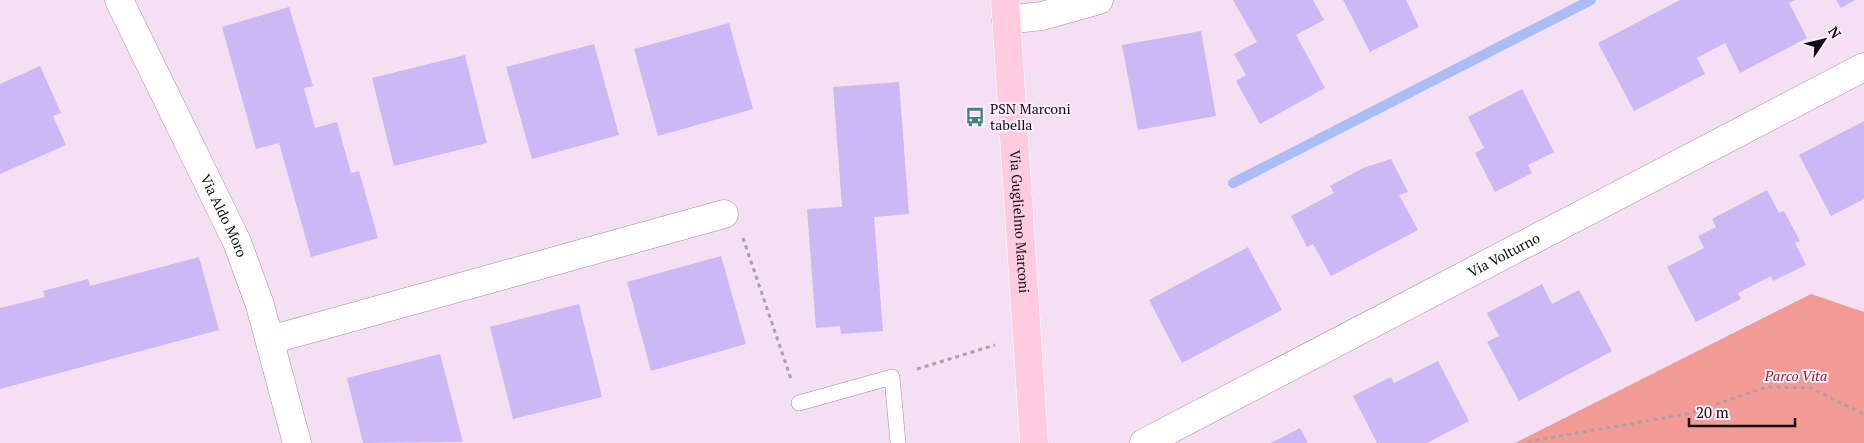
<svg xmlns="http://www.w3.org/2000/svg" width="1864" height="443" font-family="'PT Serif',serif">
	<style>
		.green { fill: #f29b94 }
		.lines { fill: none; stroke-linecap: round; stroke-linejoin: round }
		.stream { stroke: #abbdf7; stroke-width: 10 }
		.building { fill: #ccb8f4 }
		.lane-casing { stroke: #a08d9e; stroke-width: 16 }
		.street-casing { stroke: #a08d9e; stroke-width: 29 }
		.primary-casing { stroke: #fff; stroke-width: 29 }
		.path { stroke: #ad9eac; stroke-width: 3; stroke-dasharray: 4 4; stroke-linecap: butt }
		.lane { stroke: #fff; stroke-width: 15 }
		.street { stroke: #fff; stroke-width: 28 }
		.primary { stroke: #feccde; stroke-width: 28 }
		.labels { text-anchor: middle; stroke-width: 4; stroke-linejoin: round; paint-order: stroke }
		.poi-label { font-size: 14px; fill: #120c12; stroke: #feeefd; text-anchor: start }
		.street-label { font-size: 14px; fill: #120c12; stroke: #feeefd }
		.park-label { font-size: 14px; font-style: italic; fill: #892424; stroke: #feeefd }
	</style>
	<rect width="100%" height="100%" fill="#f4e0f2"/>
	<path class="green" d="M 1811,294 L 1864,312 L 1864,443 L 1515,443 Z"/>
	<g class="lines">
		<path class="stream" d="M 1233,183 L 1591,0"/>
	</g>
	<path class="building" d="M 1233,0 L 1313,0 L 1324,20 L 1296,35 L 1325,88 L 1260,124 L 1236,81 L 1246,75 L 1234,54 L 1257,42 Z
		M 1343,0 L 1406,0 L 1419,27 L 1370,52 Z
		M 1680,0 L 1795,0 L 1789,3 L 1807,38 L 1740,73 L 1725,43 L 1697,58 L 1705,74 L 1634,111 L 1598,43 Z
		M 1836,0 L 1855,0 L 1841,8 Z
		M 289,7 L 313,86 L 304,88 L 315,128 L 337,122 L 351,173 L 359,171 L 378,238 L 311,257 L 279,143 L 256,149 L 222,27 Z
		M 729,23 L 753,109 L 658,136 L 634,49 Z
		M 1201,31 L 1216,116 L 1138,130 L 1122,45 Z
		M 594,44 L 619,135 L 532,159 L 506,67 Z
		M 465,55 L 487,143 L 394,166 L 372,78 Z
		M 40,66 L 61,113 L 53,116 L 66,145 L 0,174 L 0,84 Z
		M 899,82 L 909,214 L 874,217 L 883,331 L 841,334 L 840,326 L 816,328 L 807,209 L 842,207 L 833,87 Z
		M 1522,89 L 1554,152 L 1528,165 L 1532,173 L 1495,192 L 1475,153 L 1484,148 L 1468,117 Z
		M 1864,121 L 1864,199 L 1831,216 L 1799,155 Z
		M 1391,159 L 1408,192 L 1399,195 L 1418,230 L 1331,276 L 1313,244 L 1307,247 L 1291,216 L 1334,193 L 1330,186 L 1363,168 Z
		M 1767,190 L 1779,213 L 1784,211 L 1800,241 L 1795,243 L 1806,265 L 1773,281 L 1771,276 L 1738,293 L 1741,299 L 1696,322 L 1667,267 L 1704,248 L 1698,236 L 1716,227 L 1712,219 Z
		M 1248,247 L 1282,310 L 1182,363 L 1149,300 Z
		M 721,256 L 746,344 L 651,371 L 627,282 Z
		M 199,257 L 219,330 L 0,389 L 0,308 L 45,297 L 43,291 L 88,279 L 90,286 Z
		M 1542,284 L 1552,304 L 1579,290 L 1612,351 L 1519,401 L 1487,342 L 1499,336 L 1487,313 Z
		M 579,304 L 602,397 L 513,419 L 490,327 Z
		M 440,354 L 463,442 L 363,443 L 347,378 Z
		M 1438,361 L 1469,421 L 1427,443 L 1377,443 L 1353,396 L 1391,377 L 1394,383 Z
		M 1300,428 L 1308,443 L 1271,443 Z"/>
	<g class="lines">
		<defs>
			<path id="lane" d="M 799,403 L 892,377 L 898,443"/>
			<g id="street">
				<path id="s1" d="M 119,0 L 237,242 L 260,305 L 297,443"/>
				<path d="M 1006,20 L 1042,16 L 1099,0"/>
				<path d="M 270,340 L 724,214"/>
				<path id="s2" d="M 1144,443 L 1864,67"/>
			</g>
			<g id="primary">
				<path id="s3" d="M 1005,0 L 1034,443"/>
			</g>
		</defs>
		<use href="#lane" class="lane-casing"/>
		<use href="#street" class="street-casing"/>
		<use href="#primary" class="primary-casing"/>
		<path class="path" d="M 743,238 L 791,379
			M 917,369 L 995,345
			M 1528,443 L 1531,441 L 1687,414 L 1767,387 L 1811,388 L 1864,414"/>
		<use href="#lane" class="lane"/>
		<use href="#street" class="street"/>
		<use href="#primary" class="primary"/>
	</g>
	<defs>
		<symbol id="bus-bare" viewBox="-9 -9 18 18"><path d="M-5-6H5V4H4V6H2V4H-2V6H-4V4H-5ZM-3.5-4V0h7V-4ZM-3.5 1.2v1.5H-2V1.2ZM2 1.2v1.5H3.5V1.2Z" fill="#3e857d" stroke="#feeefd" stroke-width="2.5" paint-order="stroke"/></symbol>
	</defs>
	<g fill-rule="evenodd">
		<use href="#bus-bare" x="961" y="103" width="28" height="28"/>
	</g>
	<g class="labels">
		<g class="poi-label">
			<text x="990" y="114">PSN Marconi<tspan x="990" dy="16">tabella</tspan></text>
		</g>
		<g class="street-label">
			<text dy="5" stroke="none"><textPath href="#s1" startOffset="240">Via Aldo Moro</textPath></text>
			<text dy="5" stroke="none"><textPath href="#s3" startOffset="222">Via Guglielmo Marconi</textPath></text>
			<text dy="5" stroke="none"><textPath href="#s2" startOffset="406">Via Volturno</textPath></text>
		</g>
		<g class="park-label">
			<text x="1796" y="381">Parco Vita</text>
		</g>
	</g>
	<g transform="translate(1824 40) rotate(55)" stroke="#feeefd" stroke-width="4" paint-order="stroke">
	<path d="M0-4L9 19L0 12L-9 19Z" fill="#120c12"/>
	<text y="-8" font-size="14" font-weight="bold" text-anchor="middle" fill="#120c12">N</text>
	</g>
	<path d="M1689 418v8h106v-8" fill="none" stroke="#120c12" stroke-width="2.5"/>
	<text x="1696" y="418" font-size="15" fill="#120c12" stroke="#feeefd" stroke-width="4" paint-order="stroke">20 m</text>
</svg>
